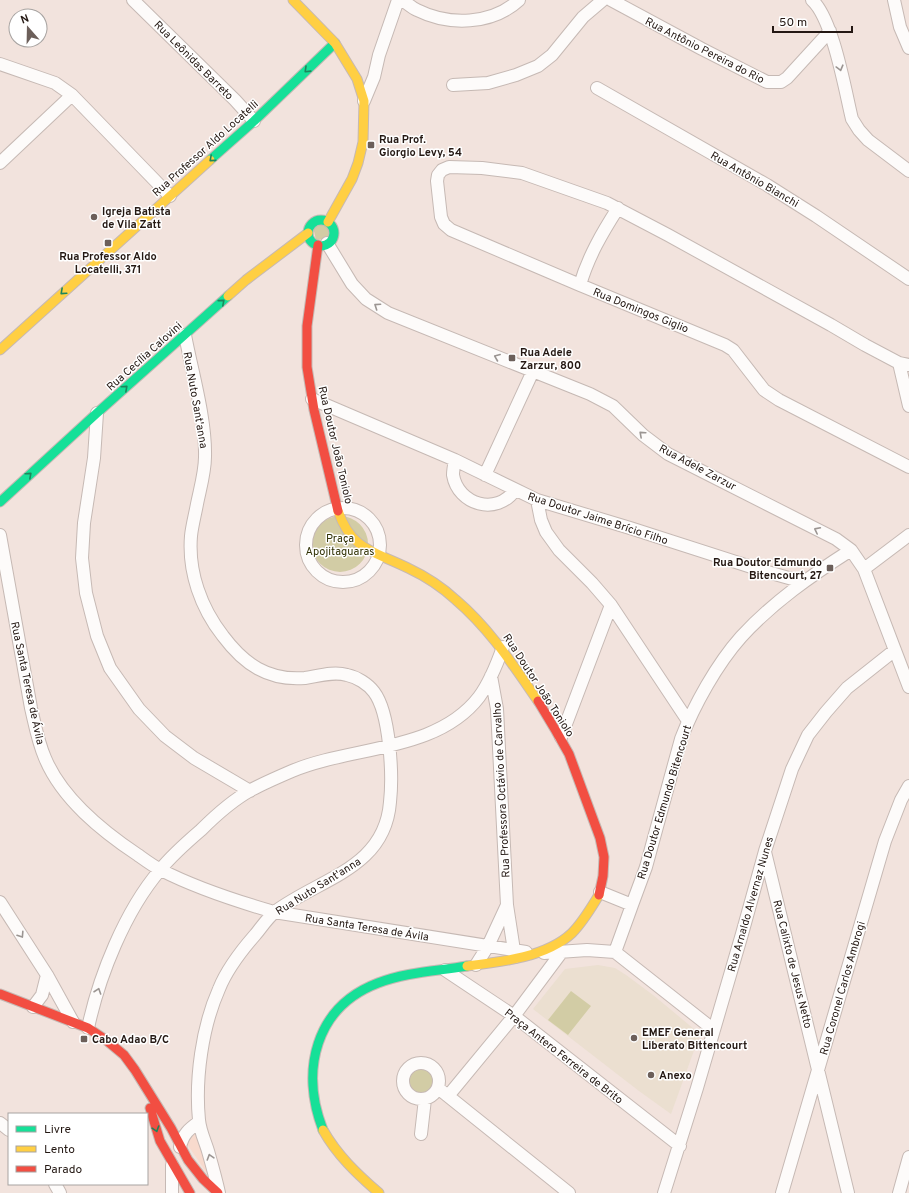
<svg xmlns="http://www.w3.org/2000/svg" width="909" height="1193" font-family="Overpass,sans-serif">
	<style>
		.built { fill: #f8dacd }
		.education { fill: #ebdfd0 }
		.green { fill: #d2cca5 }
		.lines { fill: none; stroke-linecap: round; stroke-linejoin: round }
		.street-casing { stroke: #c6b9b4; stroke-width: 14 }
		.fast-casing { stroke: #c6b9b4; stroke-width: 11 }
		.slow-casing { stroke: #c6b9b4; stroke-width: 11 }
		.jam-casing { stroke: #c6b9b4; stroke-width: 11 }
		.street { stroke: #fdfbfa; stroke-width: 12 }
		.fast { stroke: #16e098; stroke-width: 9 }
		.slow { stroke: #ffcf43; stroke-width: 9 }
		.jam { stroke: #f24e42; stroke-width: 9 }
		.oneway { stroke: #9b9592 }
		.oneway2 { stroke: #1c865c }
		.poi-dot { fill: #6c5f5a; stroke: #fff; stroke-width: 1.5 }
		.labels { text-anchor: middle; stroke-width: 3; stroke-linejoin: round; paint-order: stroke }
		.street-label { font-size: 11px; fill: #241813; stroke: #fff }
		.poi-label { font-size: 11px; font-weight: bold; fill: #241813; stroke: #fff; text-anchor: start }
		.park-label { font-size: 11px; fill: #303104; stroke: #fff }
	</style>
	<rect width="100%" height="100%" fill="#f2e3dd"/>
	<path class="built" d="M 196,1131 L 211,1179 L 187,1144 Z"/>
	<path class="education" d="M 598,965 L 615,968 L 626,975 L 653,995 L 700,1034 L 671,1114 L 639,1091 L 533,1009 L 565,969 Z"/>
	<path class="green" d="M 320,223 L 330,229 L 329,236 L 328,239 L 316,240 L 313,227 Z
		M312 544a28 28 0 1 1 56 0a28 28 0 1 1-56 0Z
		M 571,991 L 591,1006 L 568,1035 L 548,1020 Z
		M407 1081a14 14 0 1 1 28 0a14 14 0 1 1-28 0Z"/>
	<g class="lines">
		<defs>
			<path id="street" d="M 133,0 L 235,100 L 254,121
				M 402,0 C 407,3 412,8 417,10 C 449,26 492,25 519,0
				M 611,0 L 702,49 L 767,82 L 781,82 L 787,78 L 830,31
				M 812,0 C 833,19 845,90 852,119 L 859,130 L 868,140 L 909,171
				M 894,0 L 900,27 L 909,48
				M 0,64 L 55,83 L 72,95 L 170,196
				M 453,85 L 488,83 L 516,75 L 538,66 L 552,55 L 583,17 L 603,0
				M 597,88 L 767,185 L 816,216 L 909,279
				M 364,101 L 374,77 L 379,55 L 398,0
				M 0,163 L 72,95
				M 618,208 C 602,233 588,257 580,285 L 725,345 L 733,350 L 764,390 L 779,400 L 909,467
				M 327,243 L 352,284 L 366,299 L 388,313 L 590,394 L 613,406 L 643,435 L 668,454 L 836,539 L 851,550 L 864,569 L 909,687
				M 580,285 L 451,230 L 444,224 L 441,217 L 437,181 L 438,175 L 442,170 L 449,167 L 482,168 L 522,173 L 607,203 L 668,235 L 831,325 L 865,345 L 899,363 L 909,365
				M 185,335 C 192,372 206,419 205,457 C 205,472 200,489 197,504 C 195,515 192,526 191,536 C 188,572 201,608 223,636 C 244,664 268,681 305,678 C 318,676 334,671 347,675 C 357,677 368,684 374,692 C 390,713 393,775 390,802 C 385,868 321,878 276,911 C 268,917 261,928 255,935 C 241,951 227,969 219,989 C 202,1027 195,1079 199,1120 C 200,1131 205,1141 208,1151 C 212,1165 216,1179 219,1193
				M 899,363 L 909,406
				M 312,399 L 455,460 L 537,500 L 630,528 L 764,571 L 803,582
				M 97,413 L 94,458 L 84,523 L 82,558 L 86,593 L 97,636 L 110,668 L 139,709 L 165,736 L 194,758 L 250,791
				M 455,460 C 454,465 453,470 453,475 C 458,505 497,516 515,490
				M 485,475 L 533,371
				M 537,500 L 541,520 L 546,532 L 559,550 L 592,583 L 611,605 L 688,721
				M306 545a37 37 0 1 1 74 0a37 37 0 1 1-74 0Z
				M 0,535 L 31,708 C 35,725 38,742 45,758 C 62,799 102,831 138,855 C 145,860 153,866 161,870 C 196,888 236,901 274,912 L 526,952
				M 864,569 L 909,535
				M 491,676 L 497,709 L 507,905 L 515,957
				M 561,737 L 611,605
				M 765,852 L 848,1193
				M 600,892 L 632,905 L 615,952
				M 0,902 L 47,975 L 73,1022
				M 632,905 L 646,867 L 681,739 C 694,705 717,664 741,637 C 773,602 812,575 851,550
				M 544,953 L 587,950 L 615,952 L 714,1030
				M 476,965 L 488,946 L 507,905
				M 445,970 L 514,1016 L 680,1146
				M 33,1007 L 42,995 L 47,975
				M 88,1028 C 99,976 125,911 160,870 C 172,855 187,842 201,830 C 215,816 233,800 251,790 C 264,783 278,777 292,771 C 351,746 437,752 479,697 C 490,682 497,664 503,647
				M403 1081a18 18 0 1 1 36 0a18 18 0 1 1-36 0Z
				M 438,1088 L 569,1193
				M 448,1096 L 514,1016 L 561,953
				M 0,1123 L 9,1130
				M 421,1134 L 425,1099
				M 180,1147 C 183,1134 189,1129 199,1122
				M 55,1184 L 60,1193
				M 172,1193 L 172,1165
				M 664,1193 L 697,1088 L 742,934 L 765,851 L 792,769 L 808,735 L 826,712 L 847,688 L 895,650
				M 782,1193 L 885,841 L 901,800 L 909,786
				M 899,1193 L 909,1157"/>
			<path id="fast" d="M 210,160 L 254,121 L 335,43
				M308 233a13 13 0 1 1 26 0a13 13 0 1 1-26 0Z
				M 0,502 L 97,413 L 228,296
				M 323,1130 C 300,1071 315,1007 378,983 C 406,972 438,971 467,966"/>
			<path id="slow" d="M 293,0 L 335,43 L 357,79 L 364,101 L 363,142 L 358,163 L 352,179 L 328,222
				M 228,296 L 246,280 L 308,233
				M 0,350 L 210,160
				M 338,511 C 352,551 374,551 408,568 C 425,576 442,587 456,600 C 490,629 513,665 538,701
				M 467,966 C 501,962 547,957 572,933 C 583,922 591,908 599,895
				M 323,1130 C 337,1155 357,1174 379,1193"/>
			<path id="jam" d="M 318,245 L 307,326 L 307,367 L 314,410 L 338,511
				M 538,701 L 556,731 L 569,754 L 600,838 L 604,857 L 603,876 L 599,895
				M 0,994 L 88,1028 L 106,1040 L 124,1055 L 135,1070 L 171,1128 L 188,1160 L 203,1179 L 218,1193
				M 150,1108 L 160,1141 L 190,1193"/>
		</defs>
		<use href="#street" class="street-casing"/>
		<use href="#fast" class="fast-casing"/>
		<use href="#slow" class="slow-casing"/>
		<use href="#jam" class="jam-casing"/>
		<use href="#street" class="street"/>
		<use href="#fast" class="fast"/>
		<use href="#slow" class="slow"/>
		<use href="#jam" class="jam"/>
	</g>
	<defs><path id="oneway-chevron" d="M-2-3.5L2.5 0L-2 3.5" fill="none" stroke-width="1.6" stroke-linecap="round" stroke-linejoin="round"/></defs>
	<g class="oneway">
		<use href="#oneway-chevron" transform="translate(840 68) rotate(75)"/>
		<use href="#oneway-chevron" transform="translate(377 306) rotate(-146)"/>
		<use href="#oneway-chevron" transform="translate(497 357) rotate(-158)"/>
		<use href="#oneway-chevron" transform="translate(642 434) rotate(-138)"/>
		<use href="#oneway-chevron" transform="translate(817 530) rotate(-153)"/>
		<use href="#oneway-chevron" transform="translate(21 935) rotate(57)"/>
		<use href="#oneway-chevron" transform="translate(98 991) rotate(-71)"/>
		<use href="#oneway-chevron" transform="translate(210 1157) rotate(-107)"/>
	</g>
	<g class="oneway2">
		<use href="#oneway-chevron" transform="translate(307 70) rotate(136)"/>
		<use href="#oneway-chevron" transform="translate(212 159) rotate(139)"/>
		<use href="#oneway-chevron" transform="translate(63 292) rotate(138)"/>
		<use href="#oneway-chevron" transform="translate(222 302) rotate(-41)"/>
		<use href="#oneway-chevron" transform="translate(125 388) rotate(-42)"/>
		<use href="#oneway-chevron" transform="translate(29 475) rotate(-42)"/>
		<use href="#oneway-chevron" transform="translate(156 1129) rotate(72)"/>
	</g>
	<g class="poi-dot">
		<rect x="367" y="141" width="8" height="8" rx="2"/>
		<circle cx="94" cy="217" r="4"/>
		<rect x="104" y="239" width="8" height="8" rx="2"/>
		<rect x="508" y="354" width="8" height="8" rx="2"/>
		<rect x="826" y="564" width="8" height="8" rx="2"/>
		<circle cx="634" cy="1038" r="4"/>
		<rect x="80" y="1035" width="8" height="8" rx="2"/>
		<circle cx="651" cy="1075" r="4"/>
	</g>
	<g class="labels">
		<g class="street-label">
			<text transform="translate(705 50) rotate(27)" y="4">Rua Antônio Pereira do Rio</text>
			<text transform="translate(194 60) rotate(45)" y="4">Rua Leônidas Barreto</text>
			<text transform="translate(205 148) rotate(-42)" y="4">Rua Professor Aldo Locatelli</text>
			<text transform="translate(755 179) rotate(30)" y="4">Rua Antônio Bianchi</text>
			<text transform="translate(641 310) rotate(22)" y="4">Rua Domingos Giglio</text>
			<text transform="translate(144 356) rotate(-42)" y="4">Rua Cecília Calovini</text>
			<text transform="translate(196 400) rotate(80)" y="4">Rua Nuto Sant'anna</text>
			<text transform="translate(336 445) rotate(77)" y="4">Rua Doutor João Toniolo</text>
			<text transform="translate(698 467) rotate(28)" y="4">Rua Adele Zarzur</text>
			<text transform="translate(598 518) rotate(18)" y="4">Rua Doutor Jaime Brício Filho</text>
			<text transform="translate(28 683) rotate(78)" y="4">Rua Santa Teresa de Ávila</text>
			<text transform="translate(539 685) rotate(57)" y="4">Rua Doutor João Toniolo</text>
			<text transform="translate(501 790) rotate(-93)" y="4">Rua Professora Octávio de Carvalho</text>
			<text transform="translate(664 802) rotate(-73)" y="4">Rua Doutor Edmundo Bitencourt</text>
			<text transform="translate(318 886) rotate(-32)" y="4">Rua Nuto Sant'anna</text>
			<text transform="translate(750 904) rotate(-74)" y="4">Rua Arnaldo Alvernaz Nunes</text>
			<text transform="translate(367 927) rotate(9)" y="4">Rua Santa Teresa de Ávila</text>
			<text transform="translate(793 964) rotate(76)" y="4">Rua Calixto de Jesus Netto</text>
			<text transform="translate(842 988) rotate(-74)" y="4">Rua Coronel Carlos Ambrogi</text>
			<text transform="translate(564 1056) rotate(38)" y="4">Praça Antero Ferreira de Brito</text>
		</g>
		<g class="poi-label">
			<text x="379" y="143">Rua Prof.<tspan x="379" dy="13">Giorgio Levy, 54</tspan></text>
			<text x="102" y="215">Igreja Batista<tspan x="102" dy="13">de Vila Zatt</tspan></text>
			<text x="108" y="260" text-anchor="middle">Rua Professor Aldo<tspan x="108" dy="13">Locatelli, 371</tspan></text>
			<text x="520" y="356">Rua Adele<tspan x="520" dy="13">Zarzur, 800</tspan></text>
			<text x="822" y="566" text-anchor="end">Rua Doutor Edmundo<tspan x="822" dy="13">Bitencourt, 27</tspan></text>
			<text x="642" y="1036">EMEF General<tspan x="642" dy="13">Liberato Bittencourt</tspan></text>
			<text x="92" y="1043">Cabo Adao B/C</text>
			<text x="659" y="1079">Anexo</text>
		</g>
		<g class="park-label">
			<text x="340" y="542">Praça<tspan x="340" dy="13">Apojitaguaras</tspan></text>
		</g>
	</g>
	<rect x="8" y="1113" width="140" height="72" fill="#ffffff" stroke="#a7a3a1"/>
	<rect x="16" y="1126" width="20" height="6" fill="#16e098" stroke="#a7a3a1"/>
	<text x="44" y="1133" font-size="12" fill="#241813">Livre</text>
	<rect x="16" y="1146" width="20" height="6" fill="#ffcf43" stroke="#a7a3a1"/>
	<text x="44" y="1153" font-size="12" fill="#241813">Lento</text>
	<rect x="16" y="1166" width="20" height="6" fill="#f24e42" stroke="#a7a3a1"/>
	<text x="44" y="1173" font-size="12" fill="#241813">Parado</text>
	<g transform="translate(28 28) rotate(340)"><circle r="19" fill="#ffffff" stroke="#a7a3a1"/>
	<path d="M0-3L7 15L0 10L-7 15Z" fill="#6c5f5a"/>
	<text y="-6" font-size="11" font-weight="bold" text-anchor="middle" fill="#241813">N</text>
	</g>
	<path d="M773 26v6h79v-6" fill="none" stroke="#241813" stroke-width="2"/>
	<text x="779" y="26" font-size="12" fill="#241813" stroke="#ffffff" stroke-width="3" paint-order="stroke">50 m</text>
</svg>
